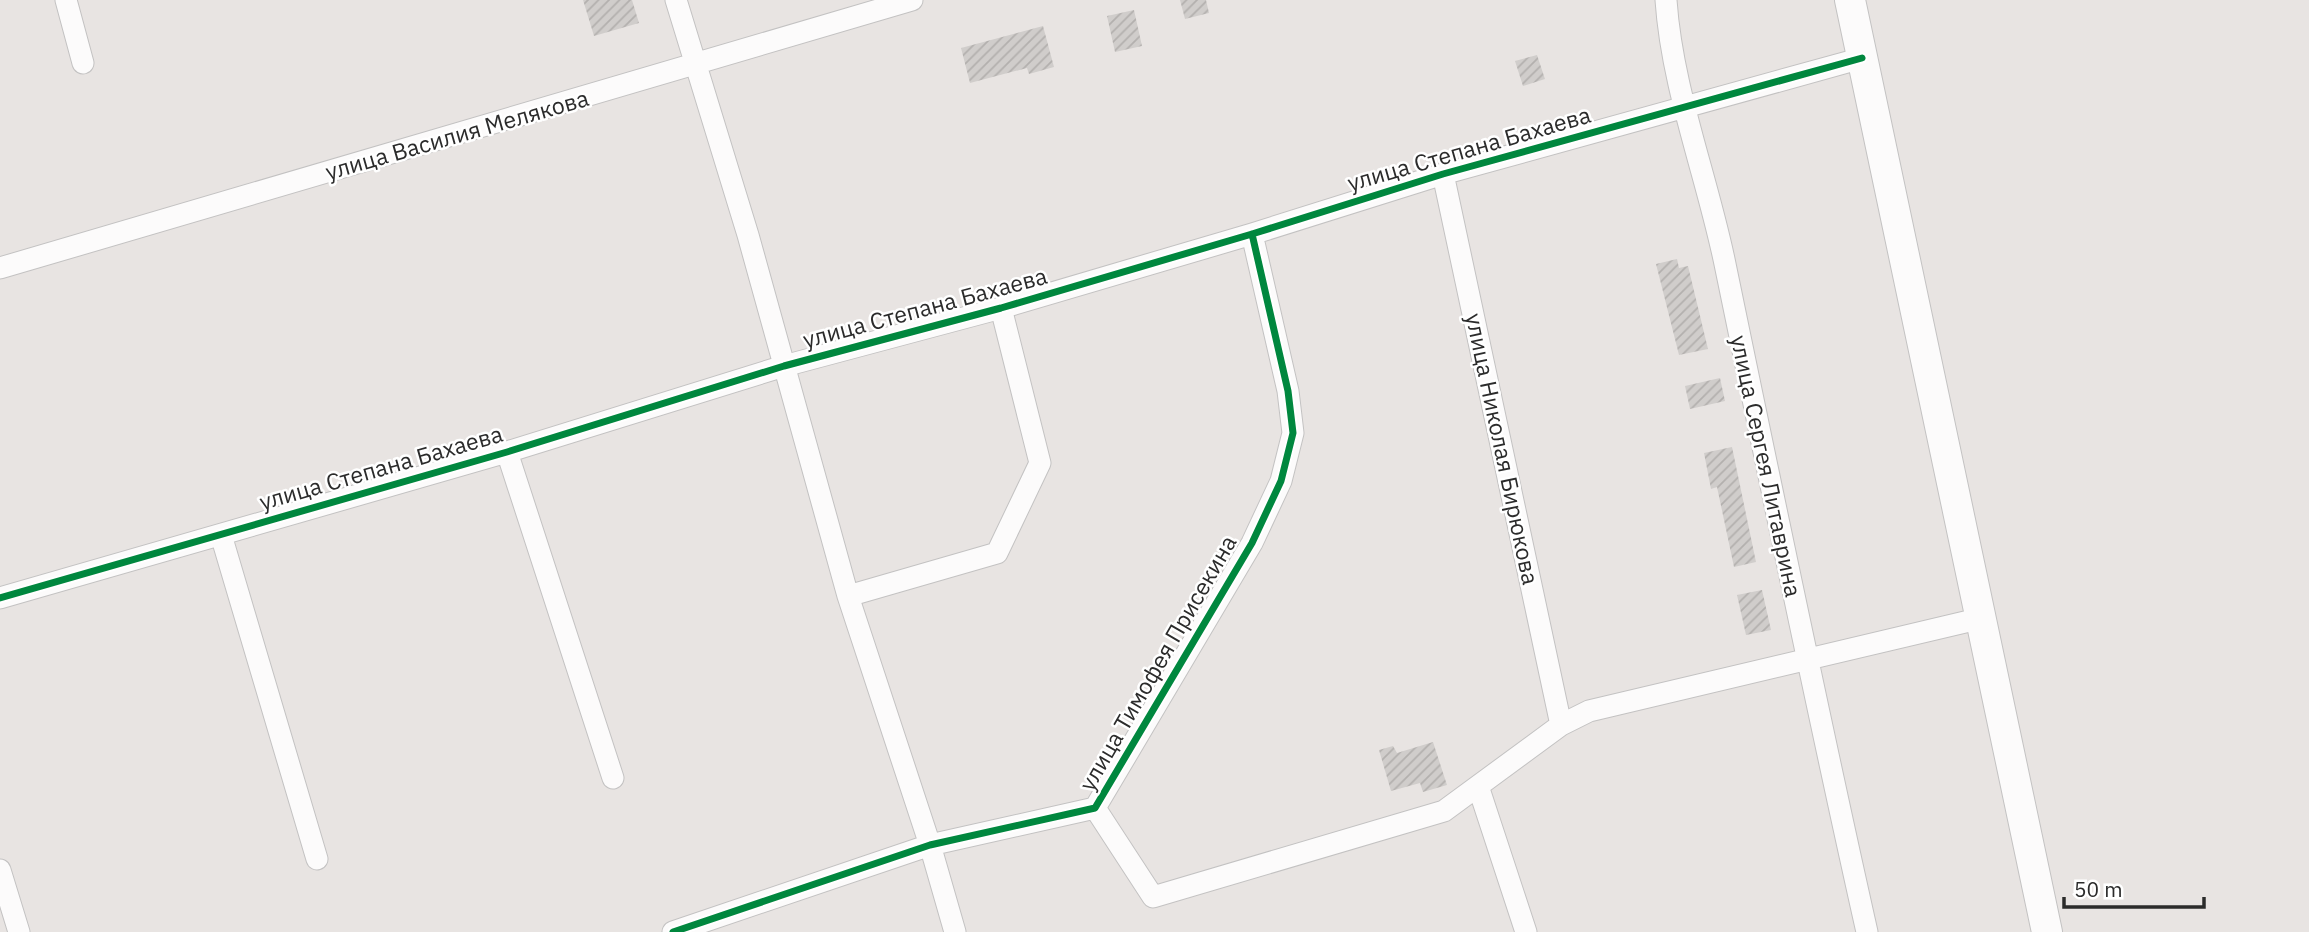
<svg xmlns="http://www.w3.org/2000/svg" width="2309" height="932" font-family="'IBM Plex Sans',sans-serif">
	<style>
		.building { fill: url(#building-hatch) }
		.lines { fill: none; stroke-linecap: round; stroke-linejoin: round }
		.street-casing { stroke: #c3c2c2; stroke-width: 23 }
		.secondary-casing { stroke: #c3c2c2; stroke-width: 32 }
		.street { stroke: #fcfbfb; stroke-width: 21 }
		.secondary { stroke: #fcfbfb; stroke-width: 30 }
		.cycleway-casing { stroke: #fff; stroke-width: 11 }
		.cycleway { stroke: #00873e; stroke-width: 7 }
		.labels { text-anchor: middle; stroke-width: 5; stroke-linejoin: round; paint-order: stroke }
		.street-label { font-size: 23px; fill: #2b2b2b; stroke: #fff }
	</style>
	<defs>
		<pattern id="building-hatch" width="6" height="6" patternUnits="userSpaceOnUse" patternTransform="scale(1.75)"><rect width="6" height="6" fill="#d0cdcb"/><path d="M-1 1l2-2M0 6l6-6M5 7l2-2" fill="none" stroke="#b3b0ae"/></pattern>
	</defs>
	<rect width="100%" height="100%" fill="#e8e4e2"/>
	<path class="building" d="M 583,0 L 632,0 L 639,23 L 594,36 Z
		M 1180,0 L 1206,0 L 1209,13 L 1185,19 Z
		M 1134,10 L 1142,46 L 1115,52 L 1107,16 Z
		M 1043,26 L 1054,67 L 1029,74 L 1027,68 L 970,83 L 961,48 Z
		M 1537,55 L 1545,79 L 1523,86 L 1515,61 Z
		M 1677,259 L 1679,268 L 1688,266 L 1708,349 L 1679,355 L 1656,264 Z
		M 1720,378 L 1725,401 L 1690,409 L 1685,386 Z
		M 1732,447 L 1756,562 L 1734,567 L 1717,487 L 1711,489 L 1704,453 Z
		M 1762,590 L 1771,630 L 1746,635 L 1737,595 Z
		M 1433,742 L 1447,785 L 1423,792 L 1420,783 L 1391,791 L 1379,750 L 1393,746 L 1397,753 Z"/>
	<g class="lines">
		<defs>
			<path id="street" d="M 66,0 L 83,63
				M 676,0 L 748,235 L 848,596 L 930,845 L 955,932
				M 1666,0 C 1672,89 1707,176 1725,264 C 1771,487 1817,710 1867,932
				M 1443,174 L 1561,725
				M 0,268 L 912,0
				M 507,452 L 613,778
				M 221,535 L 317,859
				M 848,596 L 997,553 L 1040,463 L 1001,308
				M 0,598 L 507,452 L 784,366 L 1001,308 L 1252,234 L 1443,174 L 1862,58
				M 1479,789 L 1526,932
				M 1095,808 L 1153,897 L 1444,811 L 1561,725 L 1589,711 L 1982,618
				M 0,870 L 19,932
				M 673,932 L 930,845 L 1095,808 L 1252,543 L 1281,481 L 1293,433 L 1288,391 L 1252,234"/>
			<path id="secondary" d="M 1850,0 L 2047,932"/>
		</defs>
		<use href="#street" class="street-casing"/>
		<use href="#secondary" class="secondary-casing"/>
		<use href="#street" class="street"/>
		<use href="#secondary" class="secondary"/>
		<defs>
			<path id="cycleway" d="M 0,598 L 507,452 L 784,366 L 1001,308 L 1252,234 L 1443,174 L 1862,58
				M 673,932 L 930,845 L 1095,808 L 1252,543 L 1281,481 L 1293,433 L 1288,391 L 1252,234"/>
		</defs>
		<use href="#cycleway" class="cycleway-casing"/>
		<use href="#cycleway" class="cycleway"/>
	</g>
	<g class="labels">
		<g class="street-label">
			<text transform="translate(457 135) rotate(-16)" y="8">улица Василия Мелякова</text>
			<text transform="translate(1469 149) rotate(-16)" y="8">улица Степана Бахаева</text>
			<text transform="translate(925 308) rotate(-15)" y="8">улица Степана Бахаева</text>
			<text transform="translate(1502 449) rotate(78)" y="8">улица Николая Бирюкова</text>
			<text transform="translate(1766 466) rotate(78)" y="8">улица Сергея Литаврина</text>
			<text transform="translate(381 468) rotate(-16)" y="8">улица Степана Бахаева</text>
			<text transform="translate(1158 663) rotate(-60)" y="8">улица Тимофея Присекина</text>
		</g>
	</g>
	<path d="M2064 897v10h140v-10" fill="none" stroke="#2b2b2b" stroke-width="3.5"/>
	<text x="2074" y="897" font-size="21" fill="#2b2b2b" stroke="#ffffff" stroke-width="5" paint-order="stroke">50 m</text>
</svg>
